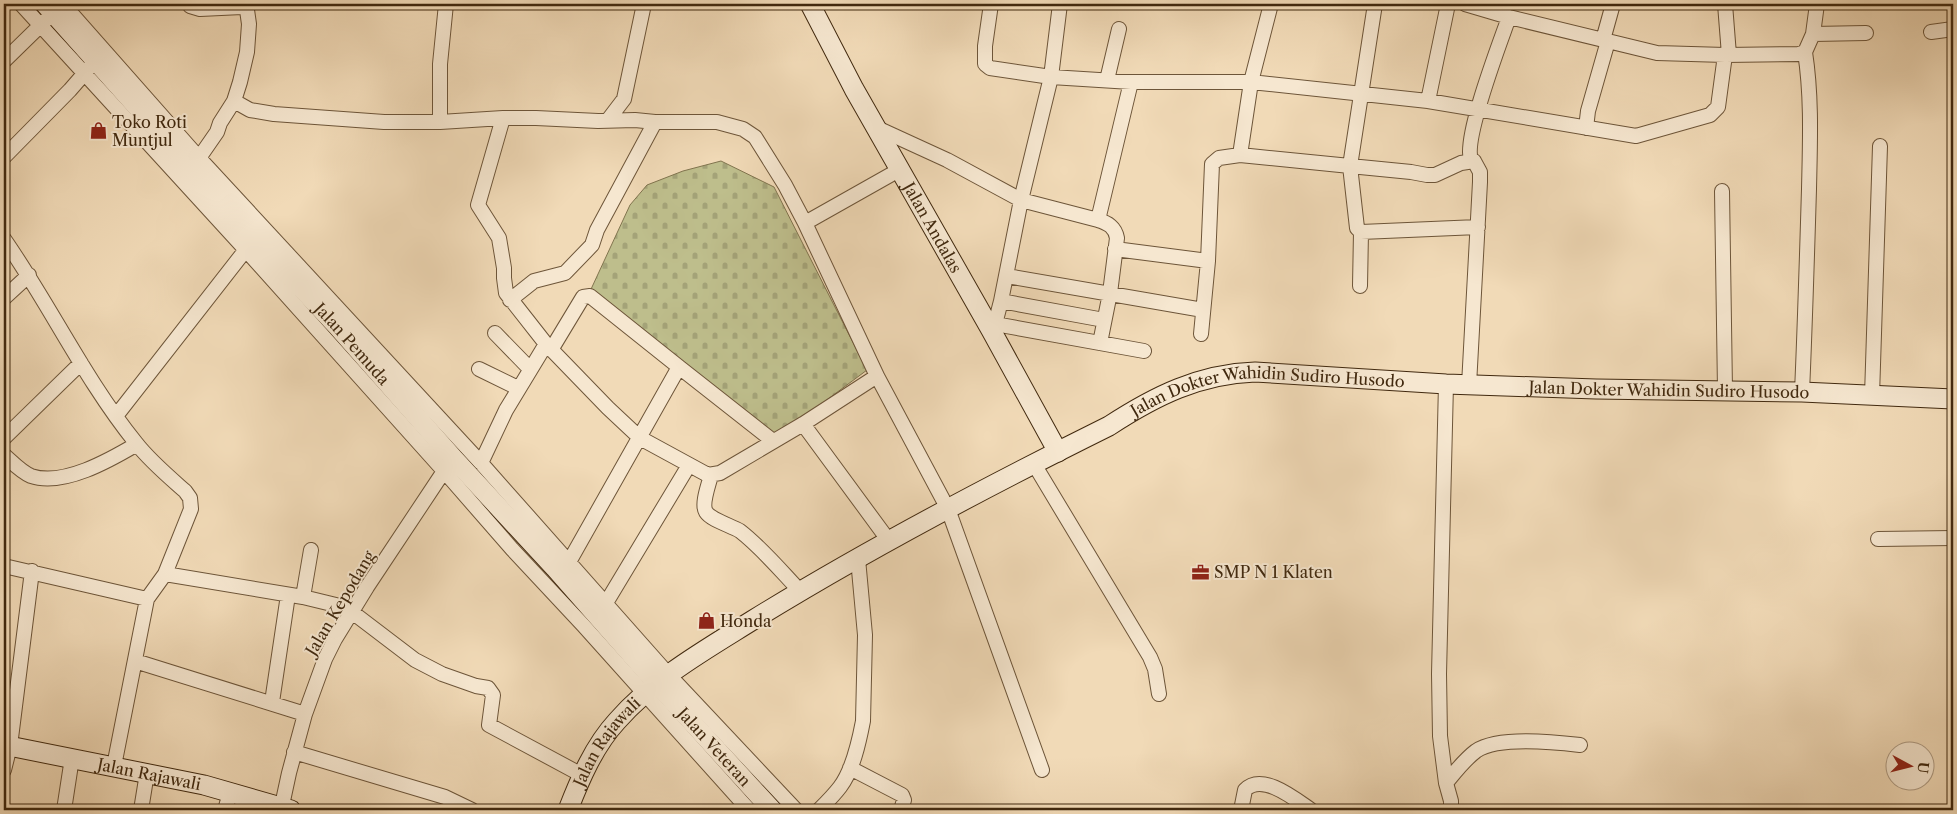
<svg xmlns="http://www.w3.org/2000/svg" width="1957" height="814" font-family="'Libre Caslon Text',serif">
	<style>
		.cemetery { fill: url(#cemetery-stones); stroke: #80744e }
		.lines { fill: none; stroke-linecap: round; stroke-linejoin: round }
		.street-casing { stroke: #6d5539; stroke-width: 16 }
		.secondary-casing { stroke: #41290f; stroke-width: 21 }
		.street { stroke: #f6e7d0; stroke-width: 14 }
		.secondary { stroke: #f6e7d0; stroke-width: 19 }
		.labels { text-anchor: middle; stroke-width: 4; stroke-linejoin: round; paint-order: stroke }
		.poi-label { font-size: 16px; fill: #41290f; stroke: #f6e7d0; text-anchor: start }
		.street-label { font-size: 16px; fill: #41290f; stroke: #f6e7d0 }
	</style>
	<defs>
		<pattern id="cemetery-stones" width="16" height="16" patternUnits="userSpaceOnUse" patternTransform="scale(1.25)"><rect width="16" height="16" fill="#bebe8c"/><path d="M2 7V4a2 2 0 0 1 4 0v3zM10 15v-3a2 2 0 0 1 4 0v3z" fill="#a4a378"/></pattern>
	</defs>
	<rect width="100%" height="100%" fill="#f1dab7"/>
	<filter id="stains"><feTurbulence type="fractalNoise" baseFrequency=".004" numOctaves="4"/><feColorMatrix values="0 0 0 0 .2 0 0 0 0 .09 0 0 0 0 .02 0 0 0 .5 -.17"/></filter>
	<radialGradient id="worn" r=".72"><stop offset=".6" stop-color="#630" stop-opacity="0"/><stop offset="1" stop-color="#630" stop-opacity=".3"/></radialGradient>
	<path class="cemetery" d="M 721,161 L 774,187 L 867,370 L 773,440 L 586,300 L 630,205 L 647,185 L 683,171 Z"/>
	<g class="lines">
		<defs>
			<path id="street" d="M 21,4 L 245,249 L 444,471 L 512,549 L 583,625 L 749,810
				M 63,4 L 199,158 L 481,463 L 668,674 L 796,810
				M 189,4 L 190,6 L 200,9 L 242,7 L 247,10 L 249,24 L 247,52 L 240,82 L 234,101 L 220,123 L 217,132 L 199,158 L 192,163
				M 991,4 L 985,46 L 985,64 L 990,68 L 1051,77 L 1060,4
				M 1271,4 L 1251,82 L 1240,155 L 1350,166 L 1375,4
				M 1465,4 L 1509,17 L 1657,53 L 1725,55 L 1799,54 L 1805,52 L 1813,34 L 1817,4
				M 1725,4 L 1729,55
				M 1931,32 L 1953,29
				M 1813,34 L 1866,33
				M 1603,40 L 1613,4
				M 4,61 L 46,20
				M 1107,80 L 1119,29
				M 234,101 L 250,110 L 274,114 L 384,122 L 440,122 L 503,118 L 536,118 L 598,121 L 635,120 L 655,122 L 717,122 L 743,129 L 755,137 L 785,185 L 805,223
				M 1428,101 L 1448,4
				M 503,118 L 478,205 L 499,238 L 504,268 L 504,278 L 506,293 L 546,344 L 608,408 L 640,438 L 708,475 L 720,473 L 803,424 L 877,376 L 805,223 L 899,170
				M 608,120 L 624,99 L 644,4
				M 440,122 L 440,64 L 446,4
				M 875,127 L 947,160 L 1021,200 L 1098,220 L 1131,82
				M 1586,128 L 1588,111 L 1608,41
				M 4,157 L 70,90 L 90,67
				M 1474,161 L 1461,163 L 1435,175 L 1427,175 L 1411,172 L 1350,166 L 1357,228 L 1361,232 L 1478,227
				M 1722,191 L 1725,390
				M 1098,220 C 1108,223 1115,227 1117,238 L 1110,293 L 1100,343
				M 4,239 C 50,305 85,380 136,443 C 150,461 168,476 185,491 L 190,498 L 191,509 L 165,574 L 147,599 L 114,766
				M 1115,249 L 1208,261
				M 1007,276 L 1203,310
				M 1360,286 L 1361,232
				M 4,298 L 29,275
				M 510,300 L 534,281 L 565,273 L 592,245 L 597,230 L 655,122
				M 1001,301 L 1104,320
				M 995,324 L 1144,351
				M 991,330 L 995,324 L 1001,301 L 1021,200 L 1051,77 L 1131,82 L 1251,82 L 1428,101 L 1636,136 L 1710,115 L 1718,107 L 1725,55
				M 495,333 L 530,369
				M 1201,334 L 1208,261 L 1212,164 L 1219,158 L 1240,155
				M 551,350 L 583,297 L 590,296 L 679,367
				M 479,369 L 518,388
				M 877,376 L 948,509 L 1042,770
				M 1446,384 L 1439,674 L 1440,736 L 1446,783 L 1451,801 L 1451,810
				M 1469,385 L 1480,182 L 1480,172 L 1474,161 L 1471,160 C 1463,138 1500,43 1509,17
				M 1802,392 C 1805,324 1807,257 1809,189 C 1810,143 1812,97 1805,52
				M 1872,396 L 1880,146
				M 116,416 L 251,243
				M 803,424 L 889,541
				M 4,438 L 81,363
				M 4,455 C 12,462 21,472 31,476 C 63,487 110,460 137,444
				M 481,463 L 506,410 L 546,344
				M 1034,464 L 1150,657 L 1155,669 L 1159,694
				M 711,475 C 709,484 701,504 706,512 C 711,520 732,526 740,531 C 762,548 781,571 800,591
				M 1878,539 L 1953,538
				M 569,562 L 679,367 L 773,441
				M 4,566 L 147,599
				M 165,574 L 303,597 L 340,606 L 352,612 L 415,660 L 442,674 L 476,686 L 488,688 L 493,695 L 489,725 L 582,775
				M 303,597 L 311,550
				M 606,603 L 689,465
				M 135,661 L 305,714
				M 272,702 L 288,595
				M 294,752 L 445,797 L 472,810
				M 850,768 L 902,795 L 904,800 L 901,810
				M 4,770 L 10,746 L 32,571
				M 1446,783 C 1455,772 1464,760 1476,751 C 1498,736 1554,742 1580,745
				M 64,810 L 72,758
				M 141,810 L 147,773
				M 225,810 L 230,793
				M 281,810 L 289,773 L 305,714 L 325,659 L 335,639 L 367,587 L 444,471 L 451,464
				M 819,810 C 826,803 834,795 840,787 C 853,770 859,742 863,721 L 865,635 L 858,559
				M 1241,810 L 1245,790 C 1262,772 1295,799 1311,810"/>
			<g id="secondary">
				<path id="s1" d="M 45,4 L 255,239 L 337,326 L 455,460 L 555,568 L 657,684 L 772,810"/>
				<path id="s2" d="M 810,4 L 854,89 L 991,330 L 1058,452"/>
				<path id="s3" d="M 4,745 L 204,785 L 291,810"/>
				<path id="s4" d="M 568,810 C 580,779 594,746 617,721 C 655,678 705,650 753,620 C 868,549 988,486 1109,426 C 1155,396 1199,374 1255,372 L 1446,384 L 1596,389 L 1802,392 L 1953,399"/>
			</g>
		</defs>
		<use href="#street" class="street-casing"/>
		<use href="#secondary" class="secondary-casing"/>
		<use href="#street" class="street"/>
		<use href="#secondary" class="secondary"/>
	</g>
	<defs>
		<symbol id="shop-bare" viewBox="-9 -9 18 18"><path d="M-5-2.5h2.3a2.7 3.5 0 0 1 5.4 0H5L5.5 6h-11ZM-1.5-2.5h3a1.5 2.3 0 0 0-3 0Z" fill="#8f2418" stroke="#f6e7d0" stroke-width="2.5" paint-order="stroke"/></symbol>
		<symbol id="office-bare" viewBox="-9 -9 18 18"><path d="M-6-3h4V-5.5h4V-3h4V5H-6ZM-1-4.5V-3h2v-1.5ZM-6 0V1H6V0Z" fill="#8f2418" stroke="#f6e7d0" stroke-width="2.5" paint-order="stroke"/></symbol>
	</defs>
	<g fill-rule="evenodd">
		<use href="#shop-bare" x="86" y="118" width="25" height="25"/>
		<use href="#office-bare" x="1188" y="560" width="25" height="25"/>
		<use href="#shop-bare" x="694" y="608" width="25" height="25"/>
	</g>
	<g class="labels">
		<g class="poi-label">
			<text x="112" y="128">Toko Roti<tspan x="112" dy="18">Muntjul</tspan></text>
			<text x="1214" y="578">SMP N 1 Klaten</text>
			<text x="720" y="627">Honda</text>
		</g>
		<g class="street-label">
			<text dy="6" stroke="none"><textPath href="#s2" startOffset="255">Jalan Andalas</textPath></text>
			<text dy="6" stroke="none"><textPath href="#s1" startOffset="458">Jalan Pemuda</textPath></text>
			<text dy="6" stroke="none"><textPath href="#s4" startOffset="1250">Jalan Dokter Wahidin Sudiro Husodo</textPath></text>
			<text dy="6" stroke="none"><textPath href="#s4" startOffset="845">Jalan Dokter Wahidin Sudiro Husodo</textPath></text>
			<text transform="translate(340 603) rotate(-59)" y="6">Jalan Kepodang</text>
			<text dy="6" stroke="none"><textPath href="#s4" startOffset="79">Jalan Rajawali</textPath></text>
			<text dy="6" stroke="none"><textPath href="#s1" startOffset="1000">Jalan Veteran</textPath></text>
			<text dy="6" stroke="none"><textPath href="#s3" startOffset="148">Jalan Rajawali</textPath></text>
		</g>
	</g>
	<rect width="1957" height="814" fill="none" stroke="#f1dab7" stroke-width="20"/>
	<rect x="5" y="5" width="1947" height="804" fill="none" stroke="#41290f" stroke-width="2.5"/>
	<rect x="10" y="10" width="1937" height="794" fill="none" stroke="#41290f"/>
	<g transform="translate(1910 766) rotate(97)"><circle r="24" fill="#f6e7d0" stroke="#ae9b83"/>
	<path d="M0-4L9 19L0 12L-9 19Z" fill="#8f2418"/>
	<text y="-8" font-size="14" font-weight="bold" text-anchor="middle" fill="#41290f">U</text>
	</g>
	<rect width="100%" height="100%" filter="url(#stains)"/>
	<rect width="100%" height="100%" fill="url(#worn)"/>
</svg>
